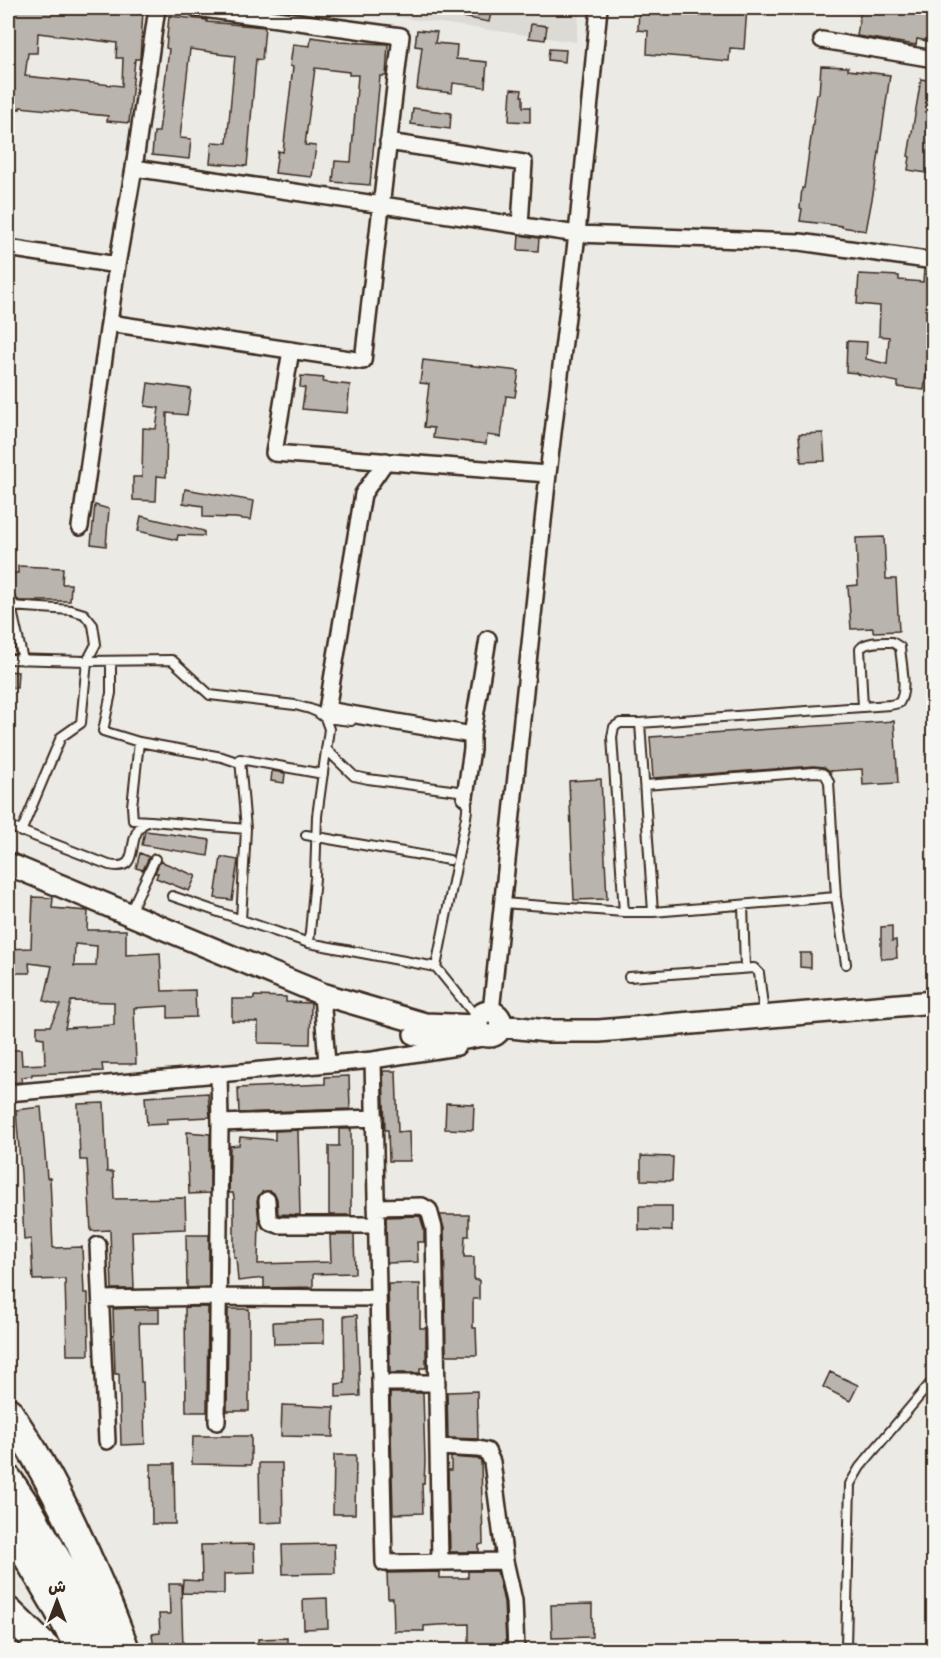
<svg xmlns="http://www.w3.org/2000/svg" width="941" height="1658" font-family="Pangolin,'Playpen Sans Arabic',sans-serif">
	<style>
		.built { fill: #dcdad4 }
		.building { fill: #bab4ae; stroke: #3b2a1e; stroke-width: 1.5; fill-rule: evenodd }
		.lines { fill: none; stroke-linecap: round; stroke-linejoin: round }
		.service-casing { stroke: #3b2a1e; stroke-width: 12 }
		.minor-casing { stroke: #3b2a1e; stroke-width: 20 }
		.secondary-casing { stroke: #3b2a1e; stroke-width: 26 }
		.motorway-casing { stroke: #3b2a1e; stroke-width: 33 }
		.service { stroke: #f6f6f2; stroke-width: 8 }
		.minor { stroke: #f6f6f2; stroke-width: 15 }
		.secondary { stroke: #f6f6f2; stroke-width: 21 }
		.motorway { stroke: #f6f6f2; stroke-width: 28 }
	</style>
	<rect width="100%" height="100%" fill="#ebeae5"/>
	<filter id="ink" filterUnits="userSpaceOnUse"><feTurbulence type="fractalNoise" baseFrequency=".0167" numOctaves="2"/><feDisplacementMap in="SourceGraphic" scale="12" xChannelSelector="R" yChannelSelector="G"/><feConvolveMatrix kernelMatrix="1 2 1 2 8 2 1 2 1" color-interpolation-filters="sRGB"/></filter>
	<g filter="url(#ink)">
		<path class="built" d="M 332,8 L 580,8 L 576,42 Z"/>
		<path class="building" d="M 12,8 L 87,8 L 120,12 L 120,10 L 143,11 L 140,59 L 135,59 L 129,123 L 107,121 L 108,116 L 20,107 L 20,109 L 8,107 L 8,56 ZM 38,33 L 117,43 L 116,58 L 123,58 L 122,86 L 25,76 L 28,53 L 37,53 Z
			M 442,8 L 492,8 L 489,22 L 441,13 Z
			M 639,8 L 747,8 L 744,49 L 730,48 L 729,61 L 647,54 L 648,31 L 638,30 Z
			M 861,8 L 923,8 L 923,10 L 933,12 L 933,42 L 917,39 L 916,45 L 857,36 Z
			M 169,16 L 207,20 L 207,22 L 265,27 L 262,60 L 256,59 L 247,166 L 210,163 L 212,142 L 227,143 L 235,56 L 218,54 L 218,53 L 190,49 L 180,138 L 191,139 L 189,159 L 152,155 L 154,132 L 159,132 L 169,49 L 166,48 Z
			M 531,24 L 547,26 L 545,40 L 529,38 Z
			M 417,30 L 437,32 L 435,43 L 457,45 L 456,59 L 487,62 L 485,87 L 453,83 L 452,93 L 417,89 L 422,47 L 415,46 Z
			M 311,37 L 338,41 L 338,42 L 388,44 L 386,76 L 380,76 L 370,185 L 333,182 L 335,161 L 351,162 L 358,75 L 349,75 L 349,72 L 315,68 L 305,145 L 316,146 L 312,177 L 275,173 L 278,151 L 283,152 L 293,67 L 290,66 L 293,44 L 310,46 Z
			M 549,49 L 566,50 L 565,62 L 548,60 Z
			M 821,66 L 848,67 L 848,70 L 890,75 L 873,194 L 866,231 L 842,227 L 842,226 L 800,221 L 802,209 L 800,208 L 802,188 L 804,188 L 817,94 L 819,94 Z
			M 921,79 L 933,81 L 933,174 L 908,170 L 910,157 L 908,156 Z
			M 511,89 L 522,90 L 521,96 L 523,96 L 523,107 L 530,107 L 530,122 L 509,121 Z
			M 413,108 L 451,113 L 450,129 L 411,124 Z
			M 519,235 L 539,238 L 538,251 L 518,250 Z
			M 924,269 L 933,271 L 933,320 L 931,320 L 932,348 L 929,348 L 924,390 L 898,387 L 898,382 L 857,374 L 857,373 L 846,372 L 847,341 L 867,342 L 866,359 L 887,364 L 889,337 L 879,336 L 880,306 L 857,304 L 859,274 L 899,276 L 899,280 L 923,282 Z
			M 423,360 L 519,371 L 515,397 L 506,396 L 501,437 L 487,435 L 486,444 L 433,438 L 434,428 L 424,427 L 429,384 L 420,383 Z
			M 301,376 L 324,378 L 323,382 L 350,385 L 347,413 L 302,409 L 305,388 L 300,387 Z
			M 148,383 L 191,389 L 187,415 L 167,413 L 166,477 L 157,476 L 156,501 L 133,500 L 133,477 L 142,477 L 143,428 L 156,429 L 159,408 L 145,406 Z
			M 823,433 L 825,461 L 801,462 L 799,434 Z
			M 185,489 L 254,501 L 251,520 L 235,518 L 203,517 L 203,506 L 183,503 Z
			M 95,505 L 109,509 L 106,546 L 91,544 Z
			M 141,516 L 204,531 L 204,536 L 178,535 L 177,540 L 138,531 Z
			M 884,537 L 886,579 L 896,579 L 899,631 L 873,632 L 873,628 L 851,629 L 848,586 L 858,585 L 856,538 Z
			M 18,566 L 63,568 L 62,584 L 71,584 L 70,601 L 19,601 L 15,597 L 8,596 L 8,573 L 18,573 Z
			M 8,671 L 18,672 L 17,688 L 8,687 Z
			M 894,721 L 898,783 L 863,785 L 862,769 L 830,771 L 824,767 L 814,766 L 653,778 L 650,737 Z
			M 272,771 L 285,773 L 284,783 L 271,781 Z
			M 601,779 L 607,899 L 574,900 L 569,781 Z
			M 145,831 L 170,834 L 210,840 L 208,856 L 142,845 Z
			M 140,853 L 149,857 L 143,870 L 136,868 Z
			M 221,857 L 238,860 L 232,900 L 215,898 Z
			M 160,861 L 196,876 L 189,891 L 156,878 L 158,873 L 155,873 Z
			M 33,897 L 53,898 L 52,908 L 88,911 L 87,930 L 126,930 L 126,955 L 160,953 L 162,991 L 195,990 L 196,1017 L 168,1018 L 168,1006 L 134,1008 L 136,1064 L 102,1064 L 103,1071 L 32,1074 L 32,1076 L 21,1077 L 22,1082 L 8,1083 L 8,1050 L 21,1050 L 22,1065 L 45,1064 L 44,1038 L 37,1037 L 37,1026 L 50,1026 L 60,1005 L 44,1001 L 52,966 L 29,963 L 30,973 L 8,973 L 8,949 L 31,948 ZM 75,944 L 97,946 L 96,966 L 74,966 ZM 71,1001 L 114,1002 L 114,1025 L 65,1028 Z
			M 892,926 L 892,941 L 896,940 L 897,958 L 881,959 L 881,927 Z
			M 800,953 L 811,953 L 811,968 L 800,967 Z
			M 254,996 L 286,997 L 286,1002 L 311,1003 L 310,1044 L 258,1043 L 258,1022 L 232,1021 L 232,999 L 254,999 Z
			M 383,1071 L 396,1071 L 398,1132 L 409,1131 L 410,1161 L 389,1161 L 388,1130 L 385,1130 Z
			M 349,1076 L 350,1109 L 239,1113 L 238,1088 L 325,1084 L 325,1077 Z
			M 208,1093 L 210,1117 L 167,1119 L 167,1124 L 147,1125 L 145,1097 Z
			M 104,1103 L 107,1172 L 113,1172 L 114,1199 L 185,1198 L 186,1229 L 132,1231 L 134,1289 L 112,1289 L 110,1230 L 91,1231 L 87,1160 L 80,1160 L 78,1104 Z
			M 446,1103 L 474,1104 L 473,1130 L 445,1129 Z
			M 41,1107 L 47,1178 L 50,1178 L 53,1248 L 82,1247 L 84,1293 L 88,1293 L 89,1355 L 67,1355 L 65,1279 L 33,1280 L 31,1239 L 24,1240 L 21,1174 L 16,1110 Z
			M 339,1129 L 351,1129 L 351,1215 L 329,1215 L 329,1146 L 339,1146 Z
			M 298,1130 L 300,1215 L 278,1214 L 277,1199 L 275,1194 L 271,1191 L 262,1192 L 259,1195 L 257,1201 L 259,1221 L 258,1264 L 331,1262 L 330,1235 L 354,1235 L 355,1273 L 313,1274 L 313,1287 L 264,1288 L 264,1278 L 238,1281 L 236,1257 L 234,1257 L 234,1197 L 233,1193 L 229,1193 L 230,1146 L 239,1145 L 240,1137 L 275,1140 L 275,1131 Z
			M 187,1132 L 210,1134 L 210,1193 L 189,1194 Z
			M 641,1156 L 673,1157 L 672,1181 L 641,1180 Z
			M 639,1206 L 672,1206 L 672,1231 L 639,1230 Z
			M 440,1215 L 469,1215 L 469,1236 L 465,1236 L 464,1257 L 474,1257 L 474,1280 L 479,1280 L 479,1299 L 473,1299 L 473,1328 L 476,1328 L 477,1355 L 446,1355 L 444,1228 Z
			M 420,1216 L 424,1229 L 424,1242 L 417,1242 L 418,1262 L 387,1263 L 386,1217 Z
			M 186,1235 L 209,1235 L 209,1287 L 187,1288 Z
			M 388,1284 L 420,1284 L 420,1328 L 426,1328 L 426,1368 L 420,1368 L 420,1373 L 390,1373 Z
			M 187,1307 L 208,1307 L 207,1412 L 186,1412 L 185,1308 Z
			M 135,1308 L 135,1310 L 159,1309 L 159,1323 L 139,1323 L 141,1382 L 143,1382 L 145,1444 L 121,1445 L 119,1374 L 115,1374 L 113,1309 Z
			M 228,1309 L 249,1309 L 249,1411 L 227,1411 Z
			M 357,1315 L 360,1396 L 336,1397 L 336,1384 L 345,1383 L 344,1316 Z
			M 324,1320 L 324,1343 L 274,1344 L 273,1322 Z
			M 830,1372 L 858,1385 L 850,1401 L 823,1387 Z
			M 477,1391 L 478,1439 L 448,1438 L 447,1392 Z
			M 390,1393 L 423,1393 L 425,1461 L 424,1484 L 422,1484 L 423,1513 L 393,1514 Z
			M 282,1405 L 334,1407 L 333,1437 L 281,1436 Z
			M 193,1436 L 251,1436 L 251,1465 L 192,1464 Z
			M 334,1455 L 356,1455 L 355,1514 L 333,1514 Z
			M 451,1457 L 477,1459 L 480,1459 L 481,1462 L 483,1544 L 479,1545 L 479,1552 L 450,1552 L 448,1470 L 451,1470 Z
			M 259,1463 L 282,1463 L 283,1522 L 260,1523 Z
			M 151,1464 L 174,1464 L 175,1524 L 152,1524 Z
			M 254,1544 L 255,1573 L 224,1574 L 224,1594 L 182,1593 L 183,1580 L 202,1581 L 201,1545 Z
			M 334,1544 L 335,1573 L 283,1574 L 282,1545 Z
			M 468,1571 L 497,1571 L 504,1602 L 506,1643 L 501,1643 L 501,1650 L 469,1650 L 469,1624 L 438,1625 L 424,1626 L 424,1631 L 394,1631 L 393,1598 L 388,1598 L 387,1573 L 440,1572 L 440,1578 L 468,1578 Z
			M 169,1584 L 181,1584 L 183,1647 L 154,1650 L 152,1634 L 160,1633 L 159,1614 L 170,1614 Z
			M 327,1598 L 328,1628 L 304,1629 L 303,1599 Z
			M 592,1604 L 592,1637 L 552,1638 L 551,1605 Z
			M 287,1638 L 287,1650 L 258,1650 L 258,1639 Z"/>
		<g class="lines">
			<defs>
				<path id="service" d="M 8,659 L 87,661 L 172,660 L 210,695 L 295,705 L 310,709 L 317,712 L 325,718 L 329,729 L 317,816 L 315,878 L 309,943
					M 111,661 L 111,693 L 103,731 L 139,742 L 222,757 L 237,762 L 240,759 L 323,774
					M 325,718 L 351,721
					M 640,723 L 653,912
					M 139,742 L 132,806 L 133,820 L 150,821
					M 240,759 L 246,829 L 241,920
					M 645,785 L 814,772 C 823,772 826,774 829,782 L 836,897 L 846,964
					M 8,826 L 109,865 C 142,872 125,841 142,825 C 145,823 148,822 151,821 L 246,829
					M 21,832 L 61,737 L 81,723 L 87,661 L 96,644 L 93,625 L 84,614 L 71,610 L 11,606 L 23,660
					M 306,835 L 449,860
					M 172,896 L 309,943 L 436,967 L 466,817 C 468,805 469,800 458,791 L 368,779 L 354,776 L 326,749
					M 503,903 L 624,912 L 653,912 L 836,897
					M 743,905 L 745,968
					M 130,912 L 155,859
					M 624,912 L 612,737 L 614,727 L 620,723 L 640,723 L 890,705 L 899,703 C 908,691 901,662 900,647 L 892,642 C 882,642 866,641 860,649 L 863,707
					M 436,967 L 478,1019
					M 629,977 L 754,968 L 759,973 L 764,1014
					M 843,1650 L 846,1646 L 850,1484 L 860,1467 L 934,1379"/>
				<path id="minor" d="M 822,40 L 934,59
					M 388,142 L 524,163 L 520,225
					M 134,168 L 157,8
					M 8,248 L 117,265 L 134,168 L 577,234 L 800,242 L 934,261
					M 117,265 L 109,323 L 363,361 L 401,36 L 196,8
					M 291,350 L 274,453 L 548,474
					M 386,461 L 363,494 L 327,710 L 472,735
					M 80,527 L 109,323
					M 8,606 L 11,606
					M 465,797 L 472,749 L 472,735 L 488,639
					M 322,994 L 327,1064
					M 491,1012 L 548,474 L 577,234 L 599,8
					M 373,1060 L 384,1563 L 505,1561 L 514,1601 L 516,1650
					M 8,1093 L 373,1060 L 457,1047
					M 220,1123 L 375,1118
					M 267,1200 L 268,1216 L 270,1222 L 279,1225 L 377,1225
					M 376,1207 L 422,1206 L 429,1210 L 434,1228 L 440,1562
					M 98,1245 L 107,1441
					M 101,1299 L 217,1297 L 378,1298
					M 380,1383 L 437,1383
					M 217,1422 L 220,1123 L 219,1074
					M 438,1447 L 478,1449 L 487,1451 L 492,1462 L 505,1561"/>
				<path id="secondary" d="M 8,864 L 322,994 L 425,1024 L 477,1026
					M477 1024a12 12 0 1 1 24 0a12 12 0 1 1-24 0Z
					M 501,1026 L 547,1031 L 599,1031 L 934,1002
					M 415,1034 L 450,1041 L 482,1035"/>
				<path id="motorway" d="M 8,1412 C 18,1428 30,1445 39,1462 C 73,1522 101,1586 125,1650
					M 8,1480 L 27,1508 L 108,1650
					M 8,1523 L 53,1599 L 81,1650
					M 8,1612 L 47,1650"/>
			</defs>
			<use href="#service" class="service-casing"/>
			<use href="#minor" class="minor-casing"/>
			<use href="#secondary" class="secondary-casing"/>
			<use href="#motorway" class="motorway-casing"/>
			<use href="#service" class="service"/>
			<use href="#minor" class="minor"/>
			<use href="#secondary" class="secondary"/>
			<use href="#motorway" class="motorway"/>
		</g>
	</g>
	<rect width="941" height="1658" fill="none" stroke="#f6f6f2" stroke-width="30"/>
	<rect x="15" y="15" width="911" height="1628" fill="none" stroke="#3b2a1e" stroke-width="2" filter="url(#ink)"/>
	<g transform="translate(57 1601)" stroke="#f6f6f2" stroke-width="4.5" paint-order="stroke">
	<path d="M0-4.5L10 22L0 15L-10 22Z" fill="#3b2a1e"/>
	<text y="-9" font-size="16" font-weight="bold" text-anchor="middle" fill="#3b2a1e">ش</text>
	</g>
</svg>
